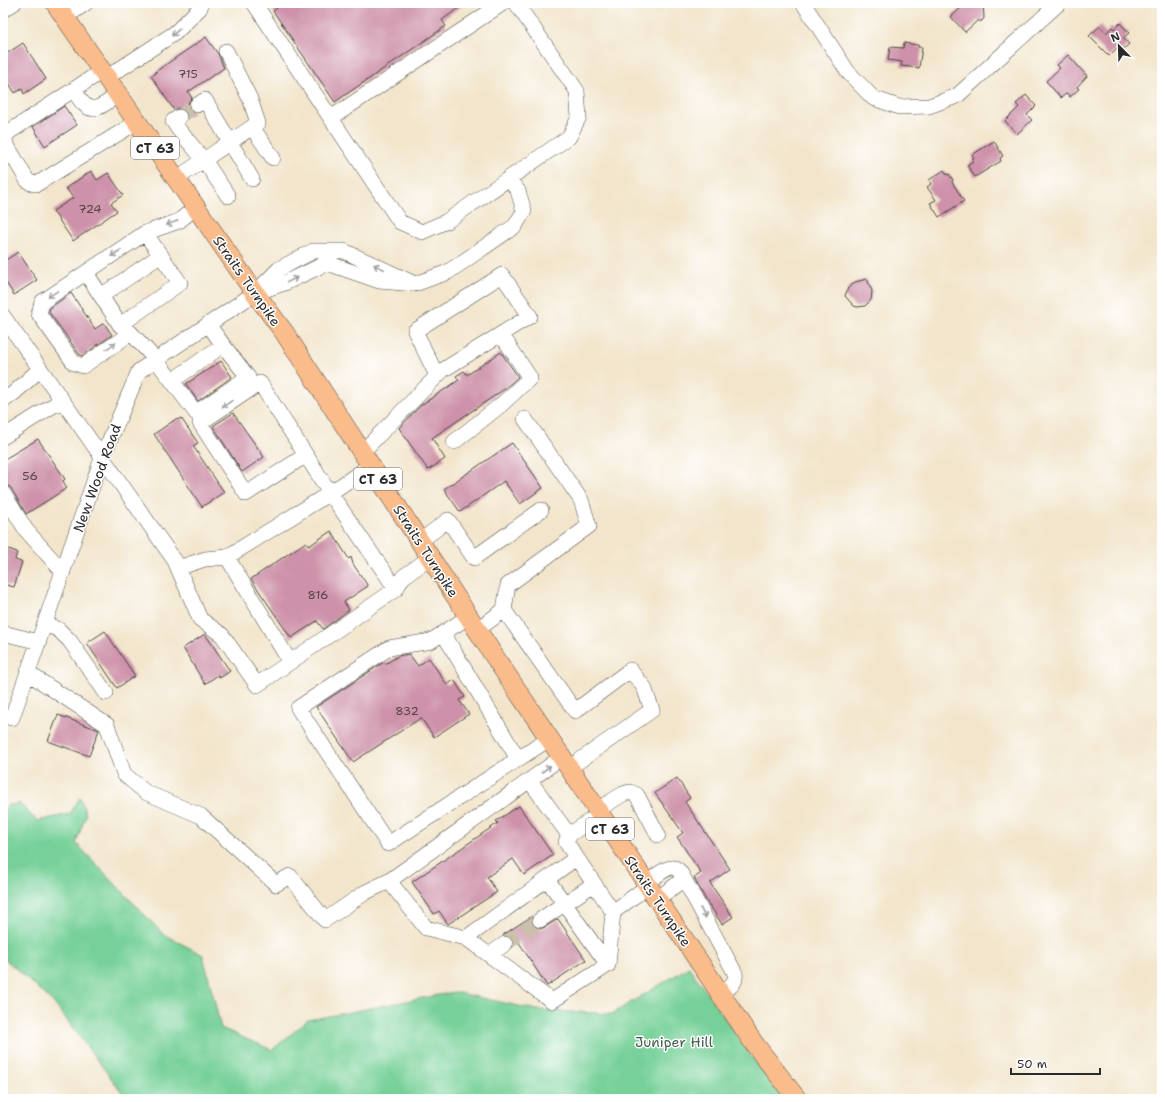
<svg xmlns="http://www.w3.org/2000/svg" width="1165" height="1102" font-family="'Shantell Sans',sans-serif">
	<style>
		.green { fill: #76d097; stroke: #507e61 }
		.building { fill: #cd91a9 }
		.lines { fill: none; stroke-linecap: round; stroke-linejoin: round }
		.minor-tunnel { stroke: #cac0ab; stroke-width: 15; stroke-dasharray: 15 8; stroke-linecap: butt }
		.minor-casing { stroke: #494743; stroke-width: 16 }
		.major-casing { stroke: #494743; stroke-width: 20 }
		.minor { stroke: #fff; stroke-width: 15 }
		.major { stroke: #fabc8b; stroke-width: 19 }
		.oneway { stroke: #a0a0a0 }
		.labels { text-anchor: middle; stroke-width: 3; stroke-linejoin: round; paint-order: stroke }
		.number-label { font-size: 12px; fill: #54444a }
		.shield { fill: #fff; stroke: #6b6b6b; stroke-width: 1 }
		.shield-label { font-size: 13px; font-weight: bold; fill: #2b2b2b }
		.street-label { font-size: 14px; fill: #2b2b2b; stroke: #fff }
		.park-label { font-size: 14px; fill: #425d4b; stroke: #fff }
	</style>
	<rect width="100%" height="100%" fill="#fff"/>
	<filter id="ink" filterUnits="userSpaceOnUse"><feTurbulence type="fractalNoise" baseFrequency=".025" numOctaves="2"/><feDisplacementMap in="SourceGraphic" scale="8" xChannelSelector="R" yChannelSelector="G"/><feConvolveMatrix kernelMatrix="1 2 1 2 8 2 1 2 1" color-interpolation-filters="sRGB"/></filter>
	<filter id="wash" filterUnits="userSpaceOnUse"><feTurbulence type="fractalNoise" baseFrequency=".012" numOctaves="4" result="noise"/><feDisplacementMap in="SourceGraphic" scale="16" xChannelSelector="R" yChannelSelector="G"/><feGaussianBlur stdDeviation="0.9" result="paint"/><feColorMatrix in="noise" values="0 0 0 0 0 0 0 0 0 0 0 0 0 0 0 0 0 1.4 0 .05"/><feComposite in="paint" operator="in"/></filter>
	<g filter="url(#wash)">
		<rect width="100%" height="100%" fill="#f2e5cb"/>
		<path class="green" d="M 80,797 L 86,815 L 76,843 L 163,934 L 203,955 L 221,1028 L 272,1050 L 308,1020 L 454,992 L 537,1010 L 612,1014 L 689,967 L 751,1056 L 784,1099 L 127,1099 L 53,1002 L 3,957 L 3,811 L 8,805 L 20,804 L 37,821 L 70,814 Z"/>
		<g id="blocks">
			<path class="building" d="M 274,3 L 466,3 L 442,20 L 446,26 L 335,102 L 273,11 L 277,8 Z
				M 966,3 L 983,3 L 984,18 L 982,21 L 977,21 L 965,32 L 951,17 Z
				M 1120,23 L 1129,33 L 1123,38 L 1129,44 L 1120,52 L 1117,48 L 1109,56 L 1089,36 L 1100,26 L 1106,33 L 1112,27 L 1114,29 Z
				M 206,37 L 218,54 L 224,68 L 188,92 L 192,98 L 189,101 L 188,106 L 190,110 L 194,113 L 188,117 L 187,112 L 183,109 L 179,108 L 174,110 L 151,76 L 156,73 L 155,72 Z
				M 23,43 L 46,79 L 24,94 L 22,89 L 15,93 L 3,74 L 3,56 Z
				M 904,43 L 918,45 L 918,47 L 922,47 L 919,68 L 901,66 L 902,62 L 888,60 L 890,47 L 903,48 Z
				M 1068,55 L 1087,76 L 1077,87 L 1079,89 L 1070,97 L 1067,93 L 1061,98 L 1046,81 L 1060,68 L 1057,65 Z
				M 1026,95 L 1036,106 L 1027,115 L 1032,120 L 1017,134 L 1005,121 L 1019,107 L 1016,104 Z
				M 64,106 L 77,125 L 45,146 L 33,127 Z
				M 994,141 L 1003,156 L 1000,158 L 1001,161 L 975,177 L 967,165 L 973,161 L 972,159 L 974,158 L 972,155 Z
				M 944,170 L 947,175 L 949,174 L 953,180 L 952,182 L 964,201 L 939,217 L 930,203 L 936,200 L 927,187 L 931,184 L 929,180 Z
				M 91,171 L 97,180 L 108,173 L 123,195 L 111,203 L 117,211 L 73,241 L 53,211 L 73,198 L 66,188 Z
				M 18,252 L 37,280 L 14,295 L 3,278 L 3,262 Z
				M 867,279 L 872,291 L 871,300 L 865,306 L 857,307 L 854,306 L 845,296 L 848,288 L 855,282 Z
				M 71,293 L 95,329 L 104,323 L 112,335 L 82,356 L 80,355 L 49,312 L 50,308 Z
				M 501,352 L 518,377 L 503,390 L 432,438 L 445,459 L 428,470 L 399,428 L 421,405 L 459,380 L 456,376 L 464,371 L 467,375 Z
				M 221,361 L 232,377 L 198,401 L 186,384 Z
				M 233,413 L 264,457 L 242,472 L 213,426 Z
				M 181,418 L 198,443 L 193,446 L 224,492 L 202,507 L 154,434 L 176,419 L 177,420 Z
				M 38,439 L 65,479 L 63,481 L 67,488 L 26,514 L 11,488 L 3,482 L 3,460 Z
				M 512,443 L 543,488 L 520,504 L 504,481 L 460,512 L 444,489 Z
				M 331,531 L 349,559 L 351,557 L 353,564 L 368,586 L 344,602 L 349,610 L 323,629 L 317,621 L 291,638 L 251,579 L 306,542 L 309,546 Z
				M 3,547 L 17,552 L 15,560 L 22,562 L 14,587 L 3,584 Z
				M 105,631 L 135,676 L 117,688 L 87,643 Z
				M 205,634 L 230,671 L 220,678 L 218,675 L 205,684 L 183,648 Z
				M 409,654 L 418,666 L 429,658 L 447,685 L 454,680 L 465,697 L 459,700 L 469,714 L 434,737 L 421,718 L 353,762 L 316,707 L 384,662 L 385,664 L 398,656 Z
				M 58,715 L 99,730 L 89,756 L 48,741 Z
				M 677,778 L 690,798 L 685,802 L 730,869 L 710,883 L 733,917 L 722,924 L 706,900 L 694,878 L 701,873 L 677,837 L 683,833 L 655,793 Z
				M 519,806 L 553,855 L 524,875 L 513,859 L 487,877 L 497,892 L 448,924 L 439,911 L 434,914 L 412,882 L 498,823 L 496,821 Z
				M 532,916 L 531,921 L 533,925 L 536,928 L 540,929 L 545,927 L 558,919 L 586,960 L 547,986 L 518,941 L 514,944 L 513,939 L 509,936 L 503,935 Z"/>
		</g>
	</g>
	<g filter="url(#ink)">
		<use href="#blocks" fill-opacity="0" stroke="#494743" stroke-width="1"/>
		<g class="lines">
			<path class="minor-tunnel" d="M 179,117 L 197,105
				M 505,944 L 540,920"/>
			<defs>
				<path id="minor" d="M 254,3 L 400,222 L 422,232 L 447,221 L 569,137 L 579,117 L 577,91 L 516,3
					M 803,3 L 848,72 L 873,98 L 899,107 L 929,106 L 957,96 L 1059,3
					M 3,10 L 14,3
					M 65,17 L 86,3
					M 102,71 L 9,132 L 5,137 L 5,142 L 27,180 L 31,183 L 37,184 L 137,122
					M 106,78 L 175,33 L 200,8 L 200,3
					M 74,90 C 77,95 80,101 85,105 C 95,115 109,100 118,95
					M 197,105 L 205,100 L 252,179
					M 179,117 L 173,121 L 179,130 L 204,160 L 228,196
					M 331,118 L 503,3
					M 252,127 L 273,158
					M 176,179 L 258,123 L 250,99 L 226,51
					M 86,273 L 120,325 L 131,333 L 156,360 L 172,381
					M 258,292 L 285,283 L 327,263 L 379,281 L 415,284 L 448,272 L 515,226 L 524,211 L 518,191 L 509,179
					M 101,296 L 161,255
					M 3,316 L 175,561 L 200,619 L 222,635 L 257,685 L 396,589 L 403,577 L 430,558
					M 208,324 L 223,345 L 172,381 L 196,413 L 248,377 L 223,345
					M 120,325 L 180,283 L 145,233
					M 131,333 L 83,366 L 74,363 L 39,314 L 42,302 L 145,233 L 179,221 L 196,207
					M 437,376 L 415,331 L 502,275 L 530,316 L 501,334
					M 3,401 L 14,393 L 40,369
					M 3,437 L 62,400
					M 361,453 L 443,370 L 501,334 L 530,378 L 502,404 L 454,442
					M 370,466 L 330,493 L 396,589
					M 3,493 L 26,530 L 63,572
					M 419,542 L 448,520 L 474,558 L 541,510
					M 227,557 L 290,662
					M 178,568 L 205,559 L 227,557 L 330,493 L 260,383 L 200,423 L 246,494 L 306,455
					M 504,610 L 508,585 L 589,526 L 581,500 L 525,419
					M 468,617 L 431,641 L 389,648 L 298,708 L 388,844 L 549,739
					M 45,623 L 59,630 L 70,641 L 106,693
					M 477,630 L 504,610 L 575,711 L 630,670 L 644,687 L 652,710 L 569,768
					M 3,633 L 39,642
					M 443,633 L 518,759
					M 28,673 L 107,725 L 124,774 L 145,792 L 201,816 L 276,884 L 290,876 L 325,920 L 366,892 L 389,881 L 426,928 L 466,938 L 552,1001 L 608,965 L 613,912
					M 3,716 L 12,718 L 102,458 L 139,371 L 255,293 L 279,269 L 313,251 L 344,251 L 415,284
					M 530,781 L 569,835
					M 597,810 L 623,794 L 630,792 L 637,795 L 658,835
					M 600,814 L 569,835 L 566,842 L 613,912 L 648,886
					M 547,879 L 608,965
					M 684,879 L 735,973 C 737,984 728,988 720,994
					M 389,881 L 562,757
					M 646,883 C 653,879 669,863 677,869 C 680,871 682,876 684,879 L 657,899
					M 540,920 L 594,884
					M 466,938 L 576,858
					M 489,955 L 505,944"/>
				<path id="major" d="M 55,3 L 255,293 L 284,332 L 500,665 L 753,1042 L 797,1099"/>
			</defs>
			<use href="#minor" class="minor-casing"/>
			<use href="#major" class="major-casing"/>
			<use href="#minor" class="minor"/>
			<use href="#major" class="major"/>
		</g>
		<defs><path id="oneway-shaft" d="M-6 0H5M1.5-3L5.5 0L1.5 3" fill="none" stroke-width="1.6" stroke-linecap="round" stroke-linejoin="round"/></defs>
		<g class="oneway">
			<use href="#oneway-shaft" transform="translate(176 32) rotate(139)"/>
			<use href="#oneway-shaft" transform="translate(172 223) rotate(159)"/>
			<use href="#oneway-shaft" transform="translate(116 253) rotate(147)"/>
			<use href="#oneway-shaft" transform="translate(379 267) rotate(-155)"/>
			<use href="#oneway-shaft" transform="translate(292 280) rotate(-26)"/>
			<use href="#oneway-shaft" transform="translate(53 294) rotate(146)"/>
			<use href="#oneway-shaft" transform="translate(111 346) rotate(-35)"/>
			<use href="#oneway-shaft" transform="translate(227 404) rotate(146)"/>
			<use href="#oneway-shaft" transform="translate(546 769) rotate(-37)"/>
			<use href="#oneway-shaft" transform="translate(703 913) rotate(61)"/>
		</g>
	</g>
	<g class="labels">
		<g class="number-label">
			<text x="188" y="78">715</text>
			<text x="90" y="213">724</text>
			<text x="30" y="480">56</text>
			<text x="318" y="599">816</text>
			<text x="407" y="715">832</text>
		</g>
		<g class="shield">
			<rect x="131" y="137" width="48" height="22" rx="3"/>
			<rect x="354" y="468" width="48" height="22" rx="3"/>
			<rect x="586" y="818" width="48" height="22" rx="3"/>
		</g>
		<g class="shield-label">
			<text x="155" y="153">CT 63</text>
			<text x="378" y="484">CT 63</text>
			<text x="610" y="834">CT 63</text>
		</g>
		<g class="street-label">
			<text transform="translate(247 281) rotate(55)" y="5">Straits Turnpike</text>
			<text transform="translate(97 478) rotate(-70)" y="5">New Wood Road</text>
			<text transform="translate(426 551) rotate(57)" y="5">Straits Turnpike</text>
			<text transform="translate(658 901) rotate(56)" y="5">Straits Turnpike</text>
		</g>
		<g class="park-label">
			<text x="674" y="1047">Juniper Hill</text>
		</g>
	</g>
	<rect width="1165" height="1102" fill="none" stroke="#fff" stroke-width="16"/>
	<g transform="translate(1119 46) rotate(337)" stroke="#ffffff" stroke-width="3" paint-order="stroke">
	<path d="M0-3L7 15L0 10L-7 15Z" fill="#2b2b2b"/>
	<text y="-6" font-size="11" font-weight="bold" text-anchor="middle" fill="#2b2b2b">N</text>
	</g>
	<path d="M1011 1068v6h89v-6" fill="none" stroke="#2b2b2b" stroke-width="2"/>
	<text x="1017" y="1068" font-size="12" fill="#2b2b2b" stroke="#ffffff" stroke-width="3" paint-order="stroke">50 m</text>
</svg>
